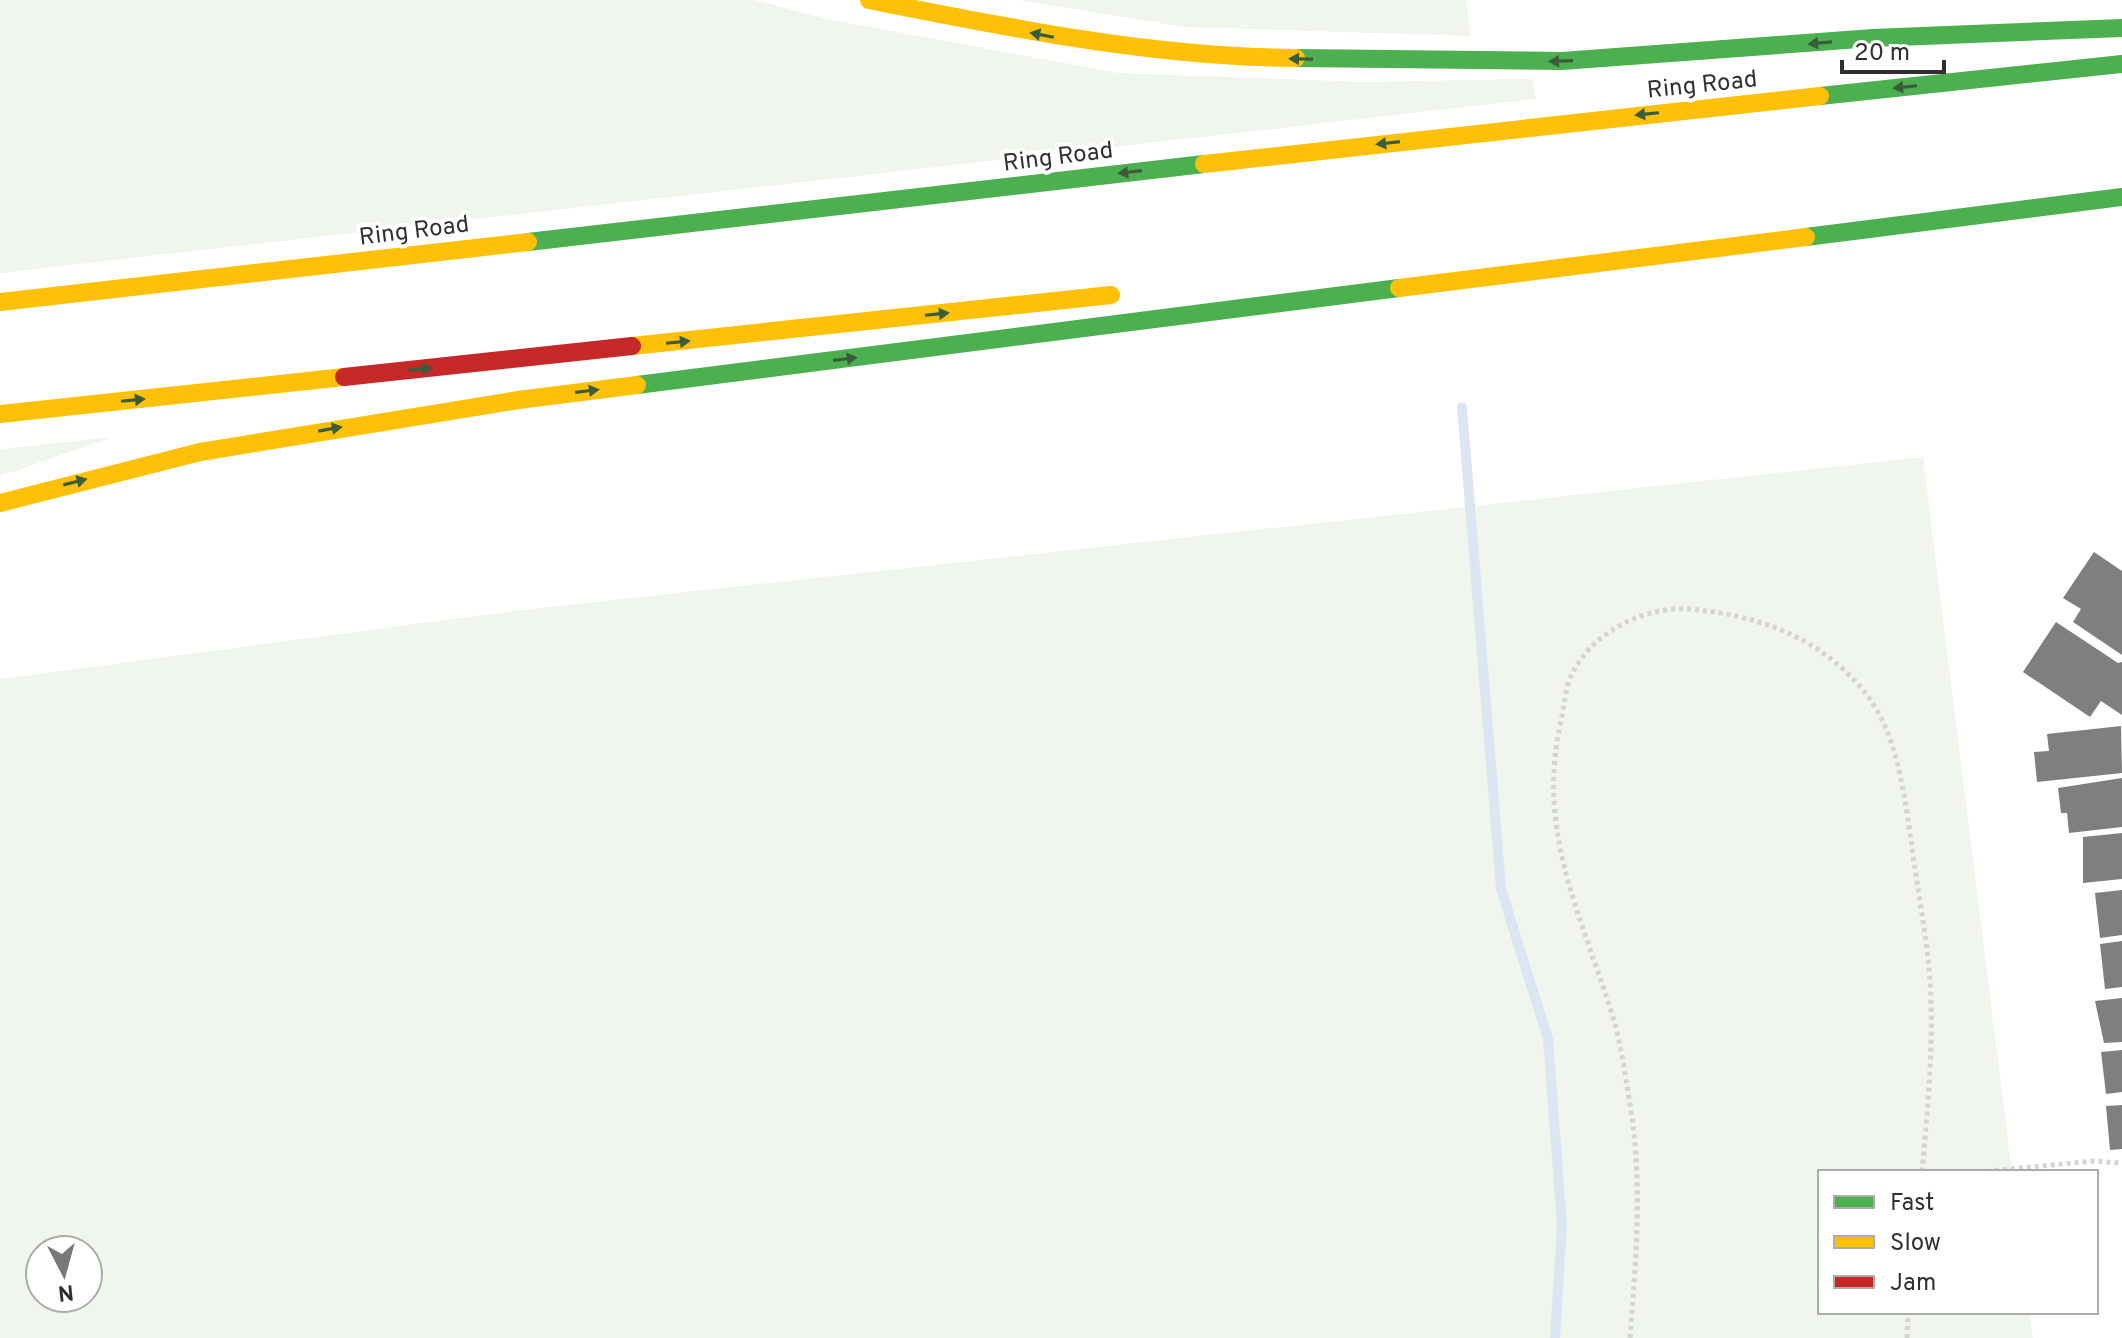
<svg xmlns="http://www.w3.org/2000/svg" width="2122" height="1338" font-family="Overpass,sans-serif">
	<style>
		.green { fill: #f0f5ed; fill-rule: evenodd }
		.lines { fill: none; stroke-linecap: round; stroke-linejoin: round }
		.stream { stroke: #dbe6f2; stroke-width: 10 }
		.building { fill: #7f7f7f }
		.path { stroke: #d4d4d4; stroke-width: 5; stroke-dasharray: 4 4; stroke-linecap: butt }
		.fast { stroke: #4caf50; stroke-width: 18 }
		.slow { stroke: #ffc107; stroke-width: 18 }
		.jam { stroke: #c62828; stroke-width: 18 }
		.oneway { fill: #3a5c3b }
		.labels { text-anchor: middle; stroke-width: 8; stroke-linejoin: round; paint-order: stroke }
		.street-label { font-size: 24px; fill: #303030; stroke: #fff }
	</style>
	<rect width="100%" height="100%" fill="#fff"/>
	<path class="green" d="M 0,0 L 754,0 L 827,19 L 1119,73 L 1364,82 L 1532,79 L 1536,99 L 0,273 Z
		M 1018,0 L 1466,0 L 1471,36 L 1185,27 Z
		M 114,437 L 0,476 L 0,449 Z
		M 1923,457 L 2012,1172 L 1820,1172 L 1820,1312 L 2029,1312 L 2033,1338 L 0,1338 L 0,679 L 513,611 ZM 40,1250 L 88,1250 L 88,1298 L 40,1298 Z"/>
	<g class="lines">
		<path class="stream" d="M 1462,407 L 1501,889 L 1548,1039 L 1562,1225 L 1555,1338"/>
	</g>
	<path class="building" d="M 2094,552 L 2122,571 L 2122,655 L 2073,622 L 2081,609 L 2063,598 Z
		M 2056,622 L 2118,663 L 2122,662 L 2122,715 L 2101,701 L 2090,717 L 2023,672 Z
		M 2121,726 L 2122,773 L 2037,782 L 2034,752 L 2049,751 L 2047,734 Z
		M 2122,778 L 2122,827 L 2069,833 L 2067,813 L 2061,813 L 2058,788 Z
		M 2122,833 L 2122,879 L 2083,883 L 2083,837 Z
		M 2122,890 L 2122,935 L 2100,938 L 2095,893 Z
		M 2122,941 L 2122,987 L 2105,989 L 2100,944 Z
		M 2122,998 L 2122,1042 L 2104,1043 L 2095,1001 Z
		M 2122,1050 L 2122,1092 L 2106,1094 L 2101,1052 Z
		M 2122,1105 L 2122,1149 L 2110,1150 L 2106,1106 Z"/>
	<g class="lines">
		<path class="path" d="M 1979,1172 L 2094,1161 L 2122,1163
			M 1630,1338 C 1636,1258 1643,1183 1630,1104 C 1625,1074 1621,1042 1612,1014 C 1580,912 1536,830 1561,721 C 1564,707 1565,689 1571,676 C 1590,633 1644,606 1689,609 C 1757,615 1818,636 1863,690 C 1898,732 1904,794 1912,847 C 1917,887 1925,927 1929,967 C 1935,1035 1928,1104 1922,1172
			M 1907,1338 L 1908,1312"/>
		<path class="fast" d="M 1296,58 L 1562,61 L 1873,38 L 2122,28
			M 1820,96 L 2122,64
			M 1806,237 L 2122,197
			M 528,242 L 1204,164
			M 637,385 L 1399,288"/>
		<path class="slow" d="M 869,0 C 1010,28 1151,57 1296,58
			M 1204,164 L 1820,96
			M 1399,288 L 1806,237
			M 0,302 L 528,242
			M 632,346 L 1111,295
			M 0,414 L 344,377
			M 0,503 L 200,452 L 518,400 L 637,385"/>
		<path class="jam" d="M 344,377 L 632,346"/>
	</g>
	<defs><path id="oneway-solid" d="M-6-.8H1V-3.2L6.5 0L1 3.2V.8H-6Z" transform="scale(2)"/></defs>
	<g class="oneway">
		<use href="#oneway-solid" transform="translate(1042 35) rotate(-169)"/>
		<use href="#oneway-solid" transform="translate(1820 43) rotate(175)"/>
		<use href="#oneway-solid" transform="translate(1301 59) rotate(-179)"/>
		<use href="#oneway-solid" transform="translate(1561 61) rotate(178)"/>
		<use href="#oneway-solid" transform="translate(1905 87) rotate(174)"/>
		<use href="#oneway-solid" transform="translate(1647 114) rotate(174)"/>
		<use href="#oneway-solid" transform="translate(1388 143) rotate(173)"/>
		<use href="#oneway-solid" transform="translate(1130 172) rotate(173)"/>
		<use href="#oneway-solid" transform="translate(937 314) rotate(-6)"/>
		<use href="#oneway-solid" transform="translate(678 342) rotate(-6)"/>
		<use href="#oneway-solid" transform="translate(845 359) rotate(-7)"/>
		<use href="#oneway-solid" transform="translate(420 369) rotate(-6)"/>
		<use href="#oneway-solid" transform="translate(587 391) rotate(-7)"/>
		<use href="#oneway-solid" transform="translate(133 400) rotate(-6)"/>
		<use href="#oneway-solid" transform="translate(330 429) rotate(-10)"/>
		<use href="#oneway-solid" transform="translate(75 482) rotate(-14)"/>
	</g>
	<g class="labels">
		<g class="street-label">
			<text transform="translate(1702 84) rotate(-6)" y="8">Ring Road</text>
			<text transform="translate(1058 156) rotate(-7)" y="8">Ring Road</text>
			<text transform="translate(414 230) rotate(-7)" y="8">Ring Road</text>
		</g>
	</g>
	<rect x="1818" y="1170" width="280" height="144" fill="#ffffff" stroke="#acacac" stroke-width="2"/>
	<rect x="1834" y="1196" width="40" height="12" fill="#4caf50" stroke="#acacac" stroke-width="2"/>
	<text x="1890" y="1210" font-size="24" fill="#303030">Fast</text>
	<rect x="1834" y="1236" width="40" height="12" fill="#ffc107" stroke="#acacac" stroke-width="2"/>
	<text x="1890" y="1250" font-size="24" fill="#303030">Slow</text>
	<rect x="1834" y="1276" width="40" height="12" fill="#c62828" stroke="#acacac" stroke-width="2"/>
	<text x="1890" y="1290" font-size="24" fill="#303030">Jam</text>
	<g transform="translate(64 1274) rotate(174)"><circle r="38" fill="#ffffff" stroke="#acacac" stroke-width="2"/>
	<path d="M0-6L14 30L0 20L-14 30Z" fill="#787878"/>
	<text y="-12" font-size="22" font-weight="bold" text-anchor="middle" fill="#303030">N</text>
	</g>
	<path d="M1842 60v12h102v-12" fill="none" stroke="#303030" stroke-width="4"/>
	<text x="1854" y="60" font-size="24" fill="#303030" stroke="#ffffff" stroke-width="6" paint-order="stroke">20 m</text>
</svg>
